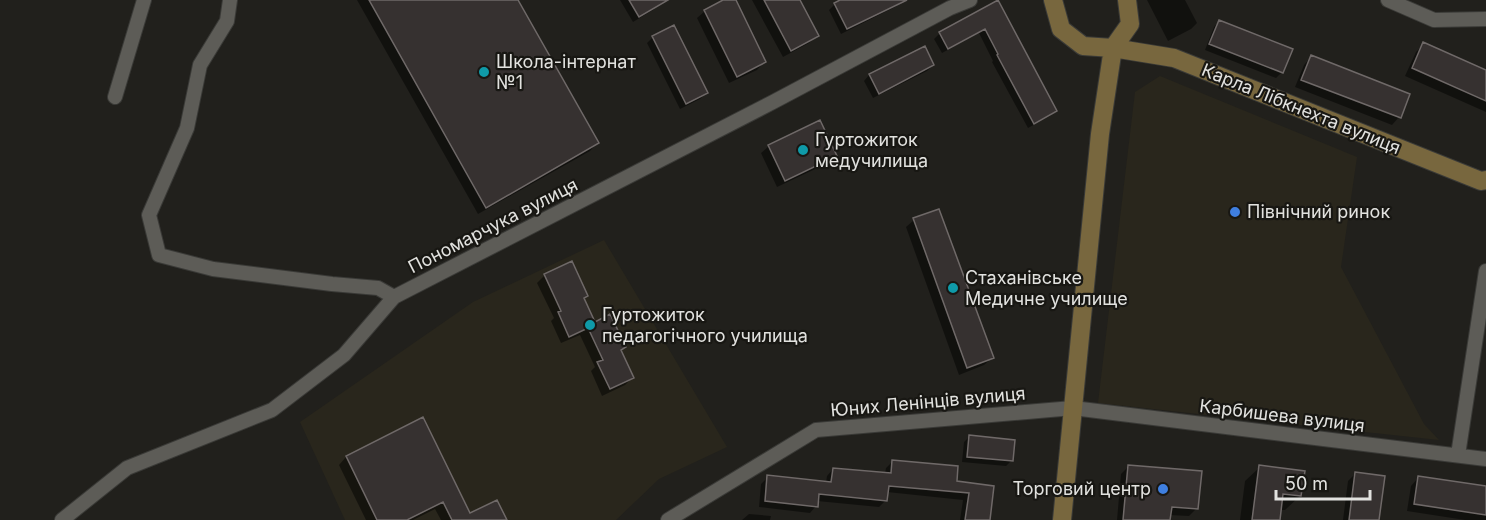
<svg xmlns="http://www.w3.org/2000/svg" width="1486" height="520" font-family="Inter,sans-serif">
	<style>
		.built { fill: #29261c }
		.shadow { fill: #0007 }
		.building { fill: #363130; stroke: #6f6968; stroke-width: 1.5 }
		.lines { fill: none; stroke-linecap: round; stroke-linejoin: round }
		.street-casing { stroke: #3a3a37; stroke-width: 16 }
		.secondary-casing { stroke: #3a3a37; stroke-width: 20 }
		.street { stroke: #5d5c57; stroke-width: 14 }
		.secondary { stroke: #78673e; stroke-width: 18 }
		.culture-dot { fill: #0f9aa8; stroke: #181713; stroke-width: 2 }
		.shop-dot { fill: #3f7fe0; stroke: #181713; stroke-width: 2 }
		.labels { text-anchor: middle; stroke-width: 4.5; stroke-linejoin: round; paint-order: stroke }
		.poi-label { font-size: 18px; fill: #e2e2df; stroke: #181713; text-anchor: start }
		.street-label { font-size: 18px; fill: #e2e2df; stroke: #181713 }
	</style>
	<rect width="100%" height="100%" fill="#21201c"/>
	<path class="built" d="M 1160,76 L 1357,157 L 1341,267 L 1424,424 L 1439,440 L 1098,403 L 1135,92 Z
		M 604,240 L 727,447 L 659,479 L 616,520 L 345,520 L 300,422 L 473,302 Z"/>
	<path class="shadow" d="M 357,0 L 517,0 L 597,143 L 590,151 L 478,214 Z
		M 620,0 L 657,0 L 659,4 L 653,10 L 633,22 Z
		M 727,0 L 734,0 L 764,62 L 757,70 L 729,83 L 697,18 L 705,11 Z
		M 752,0 L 798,0 L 817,35 L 809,43 L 783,57 Z
		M 843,0 L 900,0 L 901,2 L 895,7 L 841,34 L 829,10 L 835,4 Z
		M 1147,0 L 1185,0 L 1197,23 L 1191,29 L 1168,41 Z
		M 997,2 L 1056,111 L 1050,116 L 1028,128 L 992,62 L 993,61 L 979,33 L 942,53 L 934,39 L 940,33 Z
		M 1219,21 L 1282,72 L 1276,78 L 1205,50 L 1214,27 Z
		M 653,37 L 706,93 L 700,99 L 680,109 L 647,43 Z
		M 1424,44 L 1486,72 L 1486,112 L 1405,76 L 1416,52 Z
		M 1311,57 L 1408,95 L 1399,117 L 1392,125 L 1295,87 L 1304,65 Z
		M 933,65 L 927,71 L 873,98 L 864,81 L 869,75 Z
		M 769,146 L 835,156 L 828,163 L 777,187 L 761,153 Z
		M 938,211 L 992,358 L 984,365 L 959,375 L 906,227 L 914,220 Z
		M 571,263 L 583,299 L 594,324 L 620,351 L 632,378 L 625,385 L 602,396 L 591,371 L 595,367 L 580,335 L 561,343 L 551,321 L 554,318 L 537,283 L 545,275 Z
		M 423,419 L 470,515 L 505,520 L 441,520 L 435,509 L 413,520 L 366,520 L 339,465 L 346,457 Z
		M 969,437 L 1011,461 L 1006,466 L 962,462 L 964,442 Z
		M 893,461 L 955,483 L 992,487 L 988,520 L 960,520 L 963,500 L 887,492 L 886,500 L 879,507 L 817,501 L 816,506 L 810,513 L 759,507 L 761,484 L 768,477 L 826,483 L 827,476 L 833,469 L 885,474 L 886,468 Z
		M 1129,466 L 1197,508 L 1189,516 L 1169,515 L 1168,520 L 1117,520 L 1121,474 Z
		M 1260,467 L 1300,496 L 1285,510 L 1280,510 L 1279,520 L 1240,520 L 1245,481 Z
		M 1356,473 L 1378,520 L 1343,520 L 1348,481 Z
		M 1418,478 L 1486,488 L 1486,520 L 1465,520 L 1407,511 L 1411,486 Z
		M 749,514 L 771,516 L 770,520 L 742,520 Z"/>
	<path class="building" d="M 369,0 L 518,0 L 599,143 L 486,208 Z
		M 629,0 L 668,0 L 639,17 Z
		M 723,0 L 736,0 L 766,62 L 737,77 L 704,10 Z
		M 764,0 L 800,0 L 819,36 L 791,51 Z
		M 840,0 L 907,0 L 847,29 L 834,3 Z
		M 998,0 L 1057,111 L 1034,124 L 997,55 L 998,54 L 985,29 L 948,49 L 939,32 Z
		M 1219,20 L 1293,49 L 1283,73 L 1209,44 Z
		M 674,25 L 708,93 L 686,104 L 652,36 Z
		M 1423,42 L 1486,70 L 1486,101 L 1412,68 Z
		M 925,46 L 934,65 L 879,94 L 869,74 Z
		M 1311,55 L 1410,94 L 1401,118 L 1301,80 Z
		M 820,120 L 837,156 L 785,181 L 768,145 Z
		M 939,209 L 994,358 L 967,368 L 913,218 Z
		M 572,261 L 588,296 L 584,298 L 595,322 L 610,314 L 626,347 L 621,350 L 634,378 L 610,389 L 597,362 L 603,360 L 588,328 L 569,337 L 558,312 L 561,311 L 544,274 Z
		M 423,417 L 470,513 L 497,500 L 507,520 L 452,520 L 443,502 L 407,520 L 377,520 L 346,456 Z
		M 969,435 L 1015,440 L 1013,461 L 967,457 Z
		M 892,460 L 958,466 L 957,481 L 994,486 L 990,520 L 965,520 L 969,493 L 889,486 L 887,501 L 819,494 L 818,507 L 765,501 L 767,475 L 831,482 L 833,468 L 891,473 Z
		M 1128,465 L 1202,471 L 1198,509 L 1172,507 L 1170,520 L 1123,520 Z
		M 1259,465 L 1305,471 L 1301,496 L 1283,494 L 1280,520 L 1252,520 Z
		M 1355,472 L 1385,476 L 1379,520 L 1349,520 Z
		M 1418,476 L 1486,486 L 1486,515 L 1414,504 Z"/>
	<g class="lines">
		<defs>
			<path id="street" d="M 230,0 L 227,21 L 200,65 L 187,128 L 149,215 L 159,255 L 213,269 L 332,284 L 378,288 L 394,297
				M 1388,0 L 1434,20 L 1486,19
				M 115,97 L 144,0
				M 1458,455 L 1486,271
				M 62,520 L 127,468 L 272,410 L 344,355 L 394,297 L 773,102 L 950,8 L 970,0
				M 668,520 L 816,430 L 1073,408 L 1486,459"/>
			<path id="secondary" d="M 1053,0 L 1061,29 L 1083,46 L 1113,48 L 1174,58 L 1481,181 L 1486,180
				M 1062,520 L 1100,134 L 1113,48 L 1130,24 L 1127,0"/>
		</defs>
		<use href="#street" class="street-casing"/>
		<use href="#secondary" class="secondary-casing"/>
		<use href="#street" class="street"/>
		<use href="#secondary" class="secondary"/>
	</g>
	<g class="culture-dot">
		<circle cx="484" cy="72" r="6"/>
		<circle cx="803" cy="150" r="6"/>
		<circle cx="953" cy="288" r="6"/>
		<circle cx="590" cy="325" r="6"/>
	</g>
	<g class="shop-dot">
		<circle cx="1235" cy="212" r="6"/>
		<circle cx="1163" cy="489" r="6"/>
	</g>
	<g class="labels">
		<g class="poi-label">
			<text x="496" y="68">Школа-інтернат<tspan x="496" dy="21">№1</tspan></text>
			<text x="815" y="146">Гуртожиток<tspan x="815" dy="21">медучилища</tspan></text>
			<text x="1247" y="218">Північний ринок</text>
			<text x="965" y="284">Стаханівське<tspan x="965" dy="21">Медичне училище</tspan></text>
			<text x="602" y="321">Гуртожиток<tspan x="602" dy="21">педагогічного училища</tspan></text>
			<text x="1151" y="495" text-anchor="end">Торговий центр</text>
		</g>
		<g class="street-label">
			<text transform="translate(1301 109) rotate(22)" y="6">Карла Лібкнехта вулиця</text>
			<text transform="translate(493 226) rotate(-27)" y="6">Пономарчука вулиця</text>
			<text transform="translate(928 402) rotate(-5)" y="6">Юних Ленінців вулиця</text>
			<text transform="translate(1282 416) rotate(7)" y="6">Карбишева вулиця</text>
		</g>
	</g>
	<path d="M1276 490v9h94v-9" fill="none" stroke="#e2e2df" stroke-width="3"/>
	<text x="1285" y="490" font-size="18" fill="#e2e2df" stroke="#181713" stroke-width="4.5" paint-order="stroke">50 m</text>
</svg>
